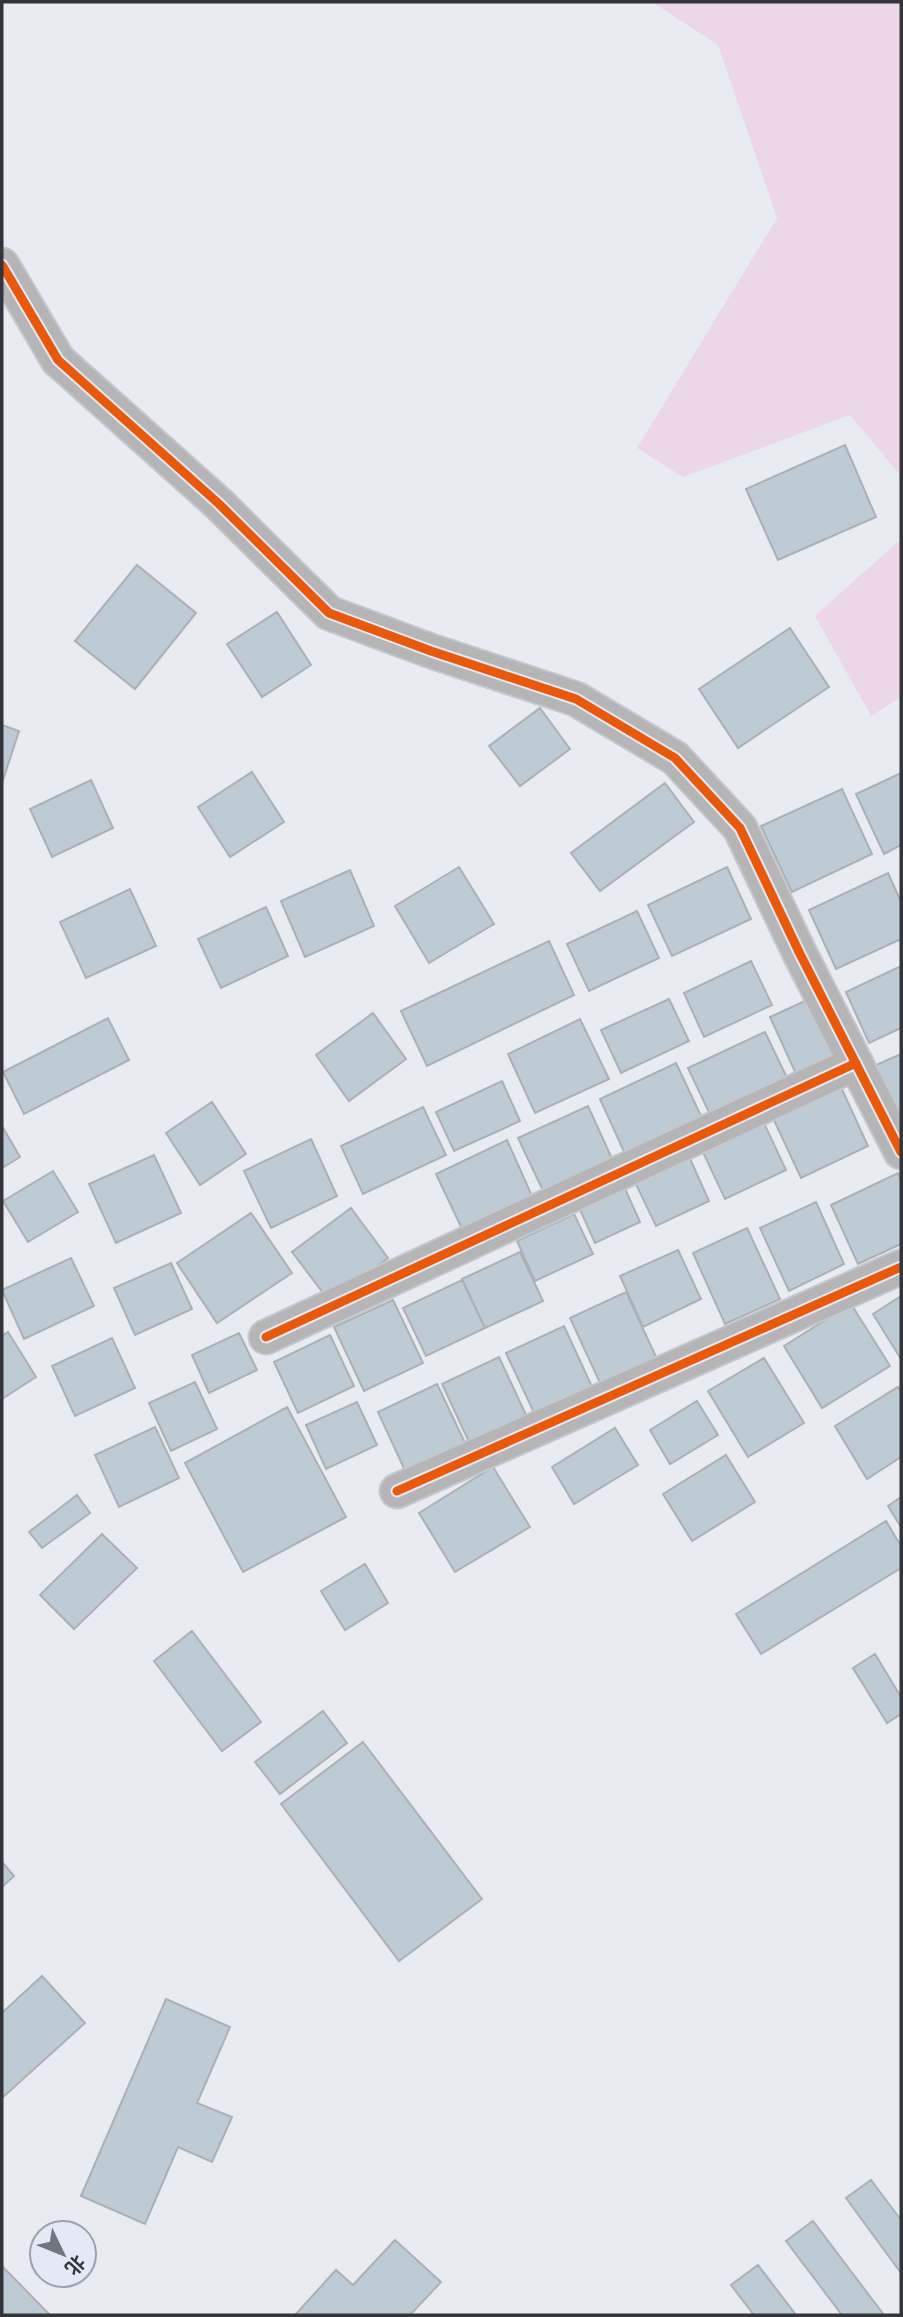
<svg xmlns="http://www.w3.org/2000/svg" width="903" height="2317" font-family="Montserrat,'Noto Sans SC',sans-serif">
	<style>
		.green { fill: #ecd7e9 }
		.building { fill: #bdcbd6; stroke: #acb0b4; stroke-width: 2 }
		.lines { fill: none; stroke-linecap: round; stroke-linejoin: round }
		.minor-casing { stroke: #c5c7cc; stroke-width: 37 }
		.minor { stroke: #b5b5b7; stroke-width: 33 }
		.cycleway-casing { stroke: #e4e9f6; stroke-width: 13 }
		.cycleway { stroke: #e8590c; stroke-width: 9 }
	</style>
	<rect width="100%" height="100%" fill="#e8ebf2"/>
	<path class="green" d="M 652,2 L 901,2 L 901,476 L 850,415 L 683,477 L 637,448 L 777,218 L 718,45 Z
		M 901,539 L 901,697 L 871,716 L 815,616 Z"/>
	<path class="building" d="M 845,445 L 876,517 L 778,560 L 746,489 Z
		M 137,565 L 196,613 L 135,689 L 75,641 Z
		M 277,612 L 311,665 L 262,697 L 227,644 Z
		M 790,628 L 829,687 L 738,748 L 699,689 Z
		M 540,708 L 570,749 L 520,786 L 489,746 Z
		M 2,725 L 19,731 L 2,783 Z
		M 252,772 L 284,822 L 230,857 L 198,807 Z
		M 901,773 L 901,845 L 884,854 L 856,794 Z
		M 91,780 L 113,828 L 52,857 L 30,809 Z
		M 665,783 L 694,822 L 600,891 L 571,853 Z
		M 842,789 L 872,854 L 792,892 L 761,826 Z
		M 459,867 L 494,924 L 429,963 L 395,906 Z
		M 727,867 L 751,919 L 672,956 L 648,905 Z
		M 350,870 L 374,926 L 305,957 L 281,901 Z
		M 888,873 L 901,902 L 901,939 L 836,969 L 809,910 Z
		M 130,889 L 156,946 L 86,978 L 60,922 Z
		M 266,907 L 288,956 L 221,988 L 198,939 Z
		M 637,911 L 659,958 L 589,991 L 567,944 Z
		M 549,941 L 574,995 L 427,1066 L 401,1011 Z
		M 751,961 L 772,1005 L 704,1037 L 684,993 Z
		M 901,966 L 901,1028 L 869,1043 L 846,992 Z
		M 669,999 L 689,1041 L 621,1073 L 601,1030 Z
		M 809,999 L 835,1055 L 796,1074 L 770,1017 Z
		M 373,1013 L 406,1059 L 349,1101 L 316,1055 Z
		M 108,1018 L 129,1060 L 24,1114 L 3,1072 Z
		M 580,1019 L 609,1079 L 535,1113 L 508,1054 Z
		M 765,1032 L 790,1084 L 713,1121 L 688,1068 Z
		M 901,1054 L 901,1118 L 876,1065 Z
		M 676,1063 L 702,1118 L 625,1154 L 600,1099 Z
		M 502,1081 L 520,1121 L 454,1151 L 436,1112 Z
		M 840,1085 L 868,1146 L 801,1178 L 772,1116 Z
		M 212,1102 L 246,1154 L 200,1185 L 166,1133 Z
		M 588,1106 L 613,1161 L 544,1193 L 518,1138 Z
		M 423,1107 L 446,1155 L 363,1194 L 341,1146 Z
		M 762,1119 L 786,1170 L 725,1199 L 701,1148 Z
		M 2,1126 L 20,1157 L 2,1168 Z
		M 311,1139 L 337,1196 L 271,1228 L 244,1171 Z
		M 507,1140 L 532,1196 L 462,1229 L 436,1174 Z
		M 687,1152 L 709,1201 L 656,1226 L 633,1178 Z
		M 154,1155 L 181,1213 L 116,1243 L 89,1184 Z
		M 53,1171 L 78,1212 L 28,1242 L 3,1201 Z
		M 898,1173 L 901,1180 L 901,1244 L 858,1264 L 831,1205 Z
		M 622,1182 L 640,1222 L 595,1243 L 577,1203 Z
		M 816,1202 L 844,1264 L 789,1291 L 760,1228 Z
		M 351,1208 L 388,1258 L 330,1302 L 292,1252 Z
		M 251,1213 L 292,1273 L 217,1323 L 177,1263 Z
		M 574,1214 L 593,1254 L 535,1281 L 517,1241 Z
		M 747,1228 L 780,1299 L 725,1324 L 693,1253 Z
		M 678,1250 L 701,1299 L 643,1327 L 620,1276 Z
		M 520,1252 L 543,1301 L 485,1328 L 462,1279 Z
		M 71,1258 L 94,1306 L 24,1339 L 2,1290 Z
		M 171,1263 L 192,1309 L 135,1335 L 114,1288 Z
		M 462,1280 L 485,1328 L 426,1356 L 403,1308 Z
		M 626,1292 L 657,1359 L 601,1385 L 570,1318 Z
		M 901,1296 L 901,1359 L 873,1314 Z
		M 393,1300 L 423,1363 L 364,1391 L 334,1327 Z
		M 851,1304 L 890,1366 L 822,1408 L 784,1346 Z
		M 564,1326 L 593,1389 L 536,1417 L 506,1353 Z
		M 8,1332 L 36,1377 L 2,1399 L 2,1336 Z
		M 239,1333 L 257,1370 L 209,1393 L 192,1355 Z
		M 330,1335 L 354,1386 L 298,1413 L 274,1362 Z
		M 112,1338 L 135,1388 L 75,1416 L 52,1366 Z
		M 499,1357 L 527,1417 L 470,1444 L 442,1384 Z
		M 764,1358 L 804,1423 L 748,1457 L 708,1391 Z
		M 195,1382 L 217,1429 L 171,1451 L 149,1403 Z
		M 437,1384 L 467,1447 L 407,1475 L 378,1412 Z
		M 898,1387 L 901,1392 L 901,1457 L 867,1479 L 835,1426 Z
		M 697,1401 L 718,1435 L 670,1464 L 650,1430 Z
		M 357,1402 L 377,1445 L 326,1469 L 306,1425 Z
		M 287,1407 L 346,1517 L 243,1572 L 185,1463 Z
		M 155,1427 L 179,1478 L 119,1507 L 95,1455 Z
		M 615,1428 L 638,1465 L 574,1504 L 552,1467 Z
		M 726,1455 L 755,1502 L 692,1541 L 663,1494 Z
		M 493,1467 L 530,1527 L 455,1572 L 419,1513 Z
		M 77,1495 L 90,1513 L 42,1548 L 29,1532 Z
		M 901,1497 L 901,1527 L 888,1506 Z
		M 886,1521 L 901,1546 L 901,1568 L 761,1654 L 736,1614 Z
		M 102,1534 L 137,1568 L 74,1629 L 40,1595 Z
		M 365,1564 L 388,1603 L 345,1630 L 321,1591 Z
		M 192,1631 L 261,1722 L 222,1751 L 154,1661 Z
		M 875,1654 L 901,1697 L 901,1714 L 887,1723 L 853,1668 Z
		M 323,1711 L 347,1743 L 280,1794 L 255,1762 Z
		M 363,1742 L 482,1899 L 399,1961 L 281,1804 Z
		M 2,1862 L 14,1876 L 2,1887 Z
		M 42,1976 L 85,2023 L 2,2098 L 2,2013 Z
		M 166,1999 L 230,2027 L 197,2103 L 232,2117 L 212,2162 L 178,2147 L 145,2224 L 81,2196 Z
		M 871,2180 L 901,2220 L 901,2273 L 846,2198 Z
		M 813,2221 L 884,2315 L 842,2315 L 786,2241 Z
		M 395,2240 L 441,2282 L 410,2315 L 295,2315 L 336,2270 L 353,2285 Z
		M 758,2265 L 796,2315 L 754,2315 L 731,2285 Z
		M 2,2266 L 50,2315 L 2,2315 Z"/>
	<g class="lines">
		<defs>
			<path id="minor" d="M 2,265 L 58,360 L 218,503 L 329,613 L 431,651 L 576,699 L 675,758 L 740,828 L 800,954 L 901,1152
				M 266,1337 L 856,1063
				M 397,1491 L 901,1267"/>
		</defs>
		<use href="#minor" class="minor-casing"/>
		<use href="#minor" class="minor"/>
		<defs>
			<path id="cycleway" d="M 2,265 L 58,360 L 218,503 L 329,613 L 431,651 L 576,699 L 675,758 L 740,828 L 800,954 L 901,1152
				M 266,1337 L 856,1063
				M 397,1491 L 901,1267"/>
		</defs>
		<use href="#cycleway" class="cycleway-casing"/>
		<use href="#cycleway" class="cycleway"/>
	</g>
	<rect width="903" height="2317" fill="none" stroke="#33353a" stroke-width="7"/>
	<g transform="translate(63 2254) rotate(133)"><circle r="33" fill="#e4e9f6" stroke="#9da1ab" stroke-width="2"/>
	<path d="M0-5L12 26L0 18L-12 26Z" fill="#72757a"/>
	<text y="-10" font-size="19" font-weight="bold" text-anchor="middle" fill="#33353a">北</text>
	</g>
</svg>
